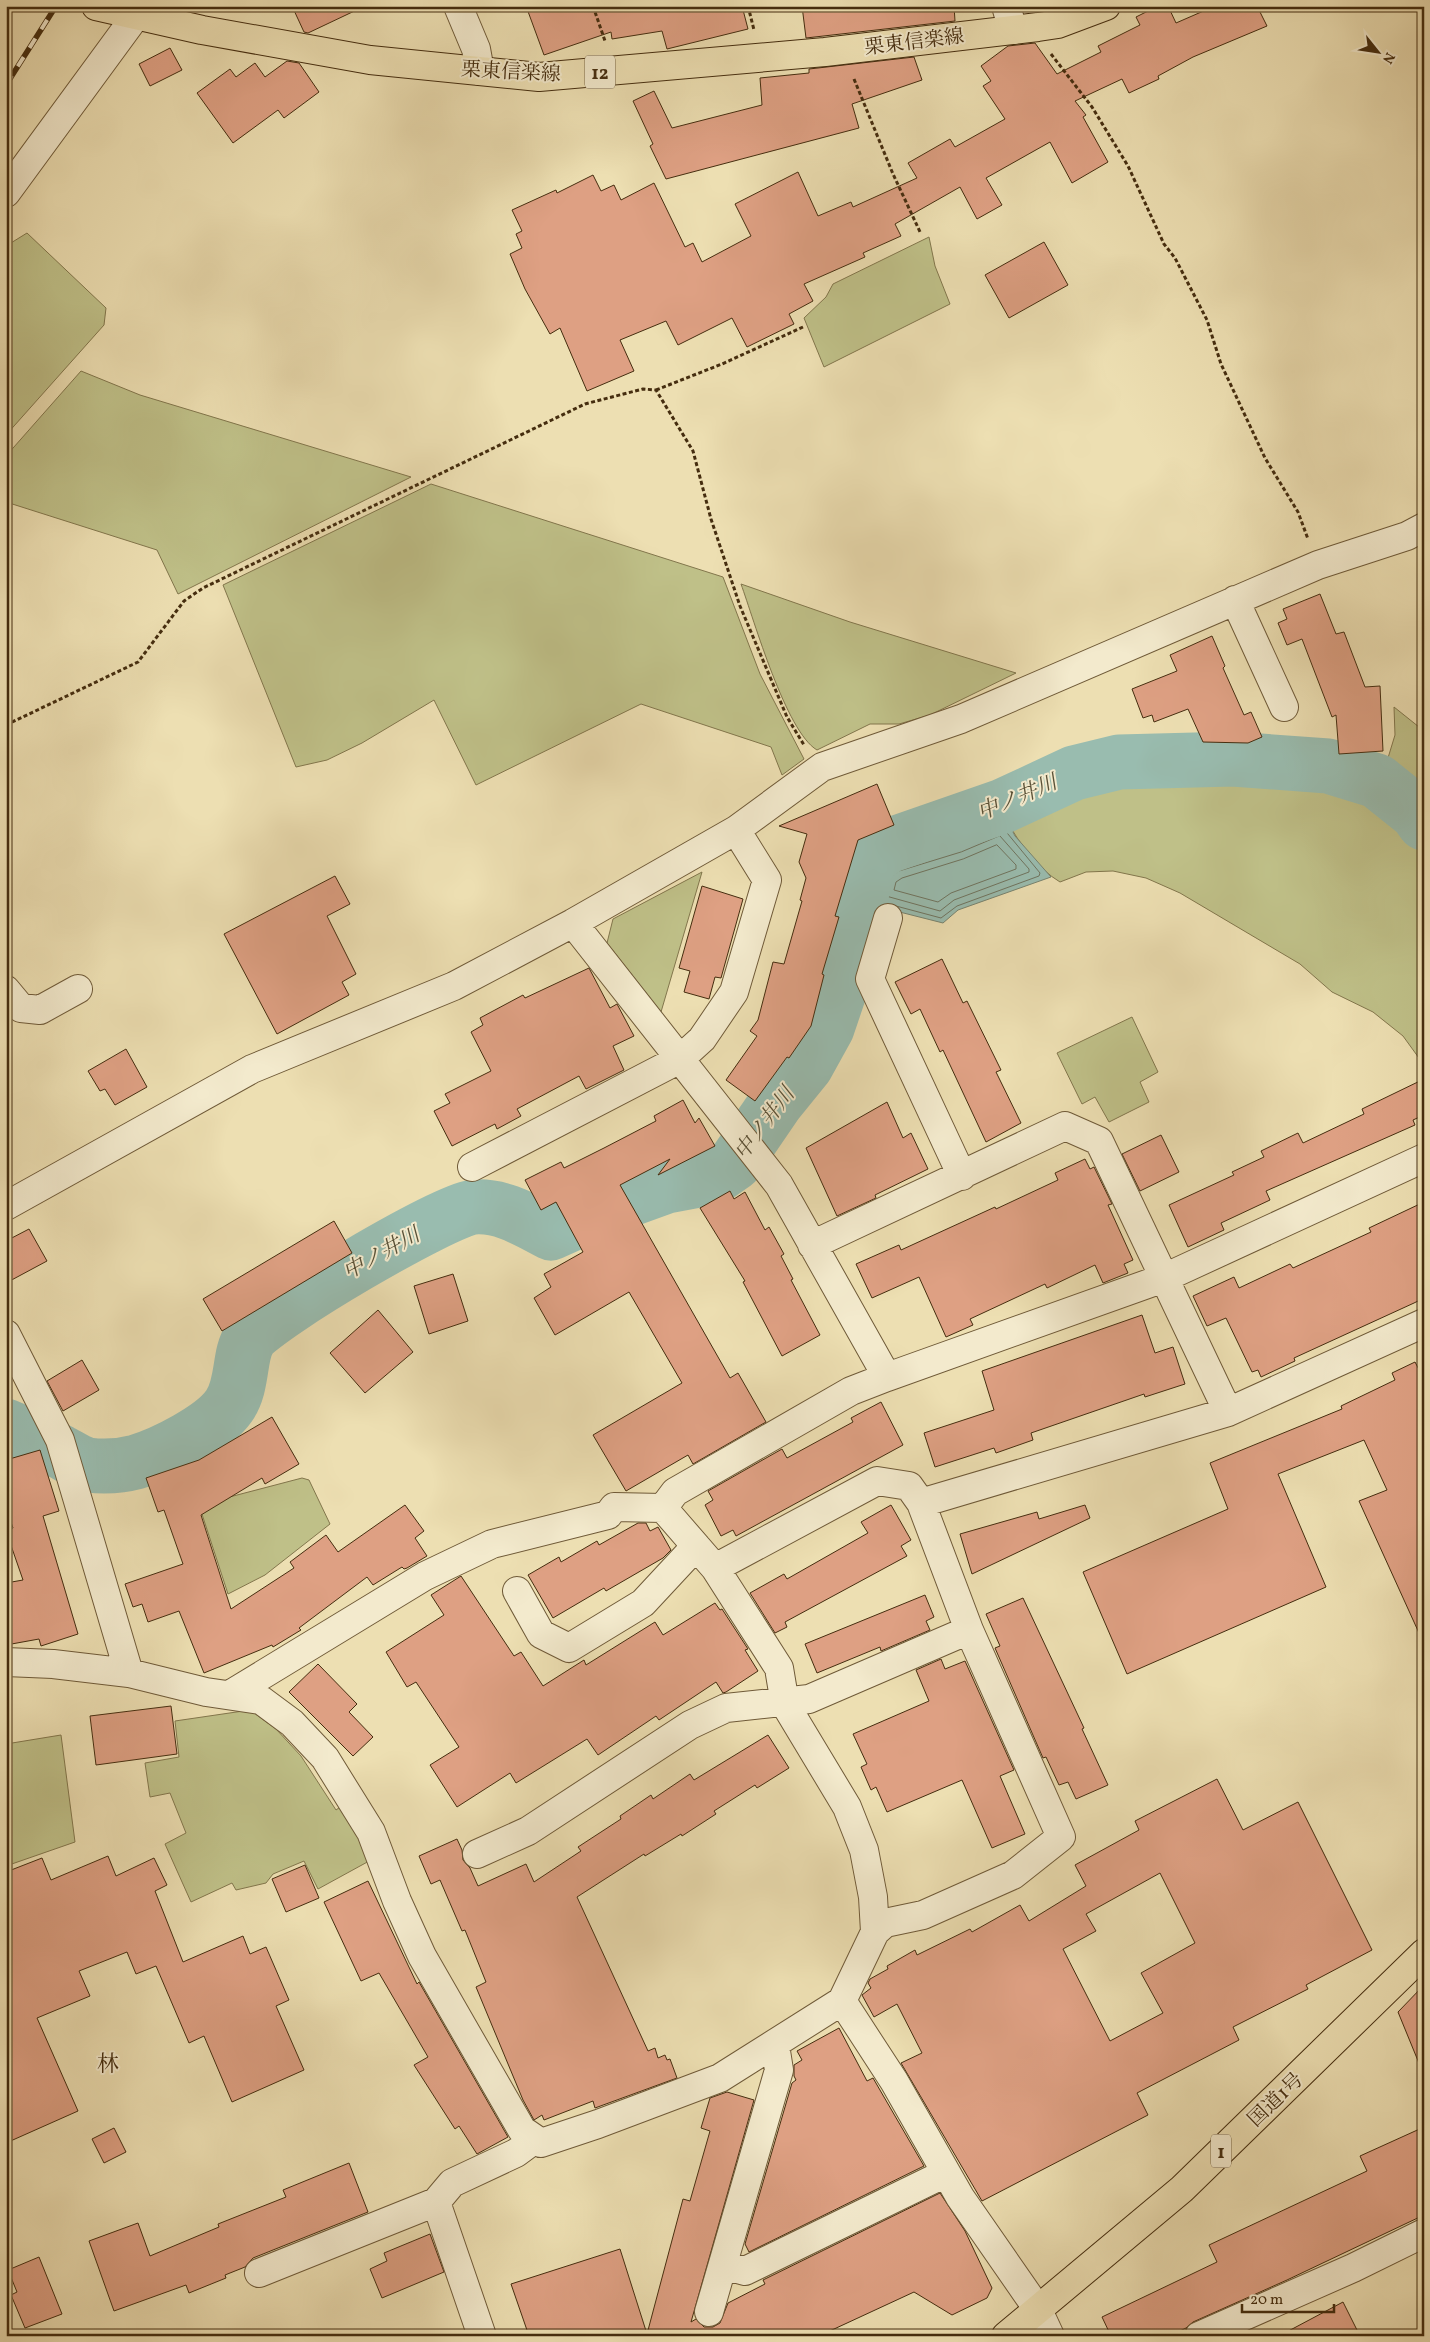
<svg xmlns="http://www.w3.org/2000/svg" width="1430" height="2342" font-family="Vollkorn,'Noto Serif JP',serif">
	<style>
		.green { fill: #bfc088; stroke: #82764c }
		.water { fill: #99bcaf; stroke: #77836f }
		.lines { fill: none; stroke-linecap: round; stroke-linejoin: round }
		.shore { stroke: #6f745f; stroke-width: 1 }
		.river { stroke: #99bcaf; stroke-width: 55 }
		.building { fill: #dea083; stroke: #452d0f; fill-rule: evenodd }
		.minor-casing { stroke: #6f5a38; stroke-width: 30 }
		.major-casing { stroke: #452d0f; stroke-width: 30 }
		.highway-casing { stroke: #452d0f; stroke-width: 30 }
		.path { stroke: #452d0f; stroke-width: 3; stroke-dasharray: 4 2.5; stroke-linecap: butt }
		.minor { stroke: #f3eacd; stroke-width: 28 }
		.major { stroke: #eddfb2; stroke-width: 28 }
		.highway { stroke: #eddfb2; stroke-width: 28 }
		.rail-casing { stroke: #452d0f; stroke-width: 5.5 }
		.rail { stroke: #f3eacd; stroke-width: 4; stroke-dasharray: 11; stroke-linecap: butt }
		.labels { text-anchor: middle; stroke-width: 4; stroke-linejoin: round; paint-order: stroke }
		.shield { fill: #f3eacd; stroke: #796648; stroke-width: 1 }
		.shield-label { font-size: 19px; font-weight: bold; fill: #452d0f }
		.street-label { font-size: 20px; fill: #452d0f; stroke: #f3eacd }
		.water-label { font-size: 21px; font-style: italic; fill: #5a5137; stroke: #f3eacd }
		.quarter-label { font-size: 22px; fill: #452d0f; stroke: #f3eacd }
	</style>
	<rect width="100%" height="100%" fill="#eddfb2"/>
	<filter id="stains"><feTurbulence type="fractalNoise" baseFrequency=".004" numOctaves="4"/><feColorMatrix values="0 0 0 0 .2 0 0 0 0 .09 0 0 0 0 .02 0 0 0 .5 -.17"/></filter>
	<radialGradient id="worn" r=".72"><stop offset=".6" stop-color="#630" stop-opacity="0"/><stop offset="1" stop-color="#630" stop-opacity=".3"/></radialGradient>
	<path class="green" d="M 27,233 L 106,308 L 104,325 L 6,435 L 6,246 Z
		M 929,237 L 935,266 L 950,304 L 824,367 L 804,318 L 826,297 L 833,284 Z
		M 81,371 L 140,395 L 411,477 L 178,594 L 157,550 L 6,502 L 6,456 Z
		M 431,484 L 723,577 L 760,674 L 804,759 L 782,775 L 771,747 L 641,704 L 476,785 L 434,700 L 362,743 L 327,760 L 296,767 L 223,585 Z
		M 741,584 L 850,622 L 1016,673 L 930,715 L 899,724 L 870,724 L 817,750 C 786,732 754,620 741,584 Z
		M 1394,707 L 1424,731 L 1424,808 L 1384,771 L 1395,735 Z
		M 1231,771 L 1332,780 L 1370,789 L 1413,826 L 1424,844 L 1424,1065 L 1403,1036 L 1373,1012 L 1332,992 L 1300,964 L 1180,893 L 1146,878 L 1113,871 L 1086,872 L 1060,882 C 1038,869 1019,843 1007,821 L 1078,783 L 1141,772 Z
		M 702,872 L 661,1012 L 607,943 L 613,919 Z
		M 1132,1017 L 1158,1072 L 1140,1082 L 1149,1102 L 1109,1122 L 1095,1097 L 1082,1104 L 1057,1053 Z
		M 302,1478 L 309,1480 L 330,1524 L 265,1575 L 228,1594 L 199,1505 Z
		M 250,1710 L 276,1729 L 301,1756 L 336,1810 L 343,1805 L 371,1860 L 318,1889 L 304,1861 L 273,1874 L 266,1883 L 236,1890 L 232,1883 L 191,1902 L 165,1844 L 186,1833 L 170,1793 L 150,1797 L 145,1763 L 179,1757 L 175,1721 Z
		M 61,1735 L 75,1842 L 6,1866 L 6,1744 Z"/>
	<path class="water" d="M 1007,820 L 1015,836 L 1051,877 L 958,910 L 943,923 L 872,905 L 877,879 L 882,869 L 894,861 L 957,841 Z"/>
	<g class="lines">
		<path class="shore" d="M 1000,836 L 1029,869 L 1029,872 L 954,900 L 940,911 L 886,896 L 890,877 L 899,871 L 961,852 Z
			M 997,845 L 1016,865 L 1016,869 L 951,893 L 938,902 L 894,890 L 896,882 L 902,878 L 963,859 Z
			M 886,903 L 878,899 L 886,873 L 896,866 L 958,846 L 1003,828 L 1040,873 L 1039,876 L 957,906 L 941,918 L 896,906"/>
		<path class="river" d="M 6,1426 C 25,1434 43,1442 61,1452 C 69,1456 79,1463 88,1465 C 104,1467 121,1466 136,1462 C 163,1454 213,1429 229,1406 C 244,1385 238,1355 250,1338 C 266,1315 446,1209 474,1207 C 502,1205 526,1220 551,1233 L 609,1207 L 667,1186 L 715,1177 L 735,1163 L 776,1103 L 806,1066 L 827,1028 L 851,957 L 867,861 L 888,846 L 1003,806 L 1074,773 L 1119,762 L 1233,759 L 1328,766 L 1377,781 L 1417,813 L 1424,823"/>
	</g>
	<path class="building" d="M 292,6 L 365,6 L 308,33 L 304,32 Z
		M 526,6 L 742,6 L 748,29 L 667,49 L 662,31 L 612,39 L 611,32 L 544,55 Z
		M 802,6 L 954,6 L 955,21 L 806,38 Z
		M 1158,6 L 1168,6 L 1176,23 L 1215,6 L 1257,6 L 1267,26 L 1193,57 L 1158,76 L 1159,79 L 1129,93 L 1122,79 L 1075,101 L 1086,115 L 1083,117 L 1108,162 L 1072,183 L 1050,142 L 986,178 L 1002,205 L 977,219 L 960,187 L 895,224 L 901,236 L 863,253 L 865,257 L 804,284 L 813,301 L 789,314 L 794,324 L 747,347 L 732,318 L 678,345 L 666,321 L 620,340 L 634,371 L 587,391 L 560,328 L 550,334 L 525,289 L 510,254 L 522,248 L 516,234 L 522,231 L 512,210 L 556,190 L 557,193 L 593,175 L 601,191 L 614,185 L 621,200 L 654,183 L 685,247 L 693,243 L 702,262 L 751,236 L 735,204 L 798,172 L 818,216 L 851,202 L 853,207 L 917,178 L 908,163 L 950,139 L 955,147 L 1005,119 L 983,86 L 991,81 L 981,66 L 1008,46 L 1035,43 L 1057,74 L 1101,52 L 1098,46 L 1140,25 L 1136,17 Z
		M 170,48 L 182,70 L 150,86 L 139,64 Z
		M 914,57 L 922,80 L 852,104 L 859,128 L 666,179 L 650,146 L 653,144 L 633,101 L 654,91 L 672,128 L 762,105 L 760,78 L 809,73 L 809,69 Z
		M 287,61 L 299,63 L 319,92 L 284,118 L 278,110 L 233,143 L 197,93 L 230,69 L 236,77 L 255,63 L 265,77 Z
		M 1044,242 L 1068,285 L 1009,318 L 985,275 Z
		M 1320,594 L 1336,634 L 1344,632 L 1365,687 L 1380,686 L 1383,751 L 1339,754 L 1336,715 L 1332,717 L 1302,639 L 1287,645 L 1278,623 L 1287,619 L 1283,609 Z
		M 1212,636 L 1225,666 L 1223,668 L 1244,715 L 1251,712 L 1262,737 L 1248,743 L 1203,742 L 1188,709 L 1154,722 L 1152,715 L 1143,718 L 1132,689 L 1177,671 L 1170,655 Z
		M 877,784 L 894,825 L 858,840 L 835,916 L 839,917 L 822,974 L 824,975 L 811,1026 L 789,1058 L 787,1057 L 755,1101 L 726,1080 L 757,1036 L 750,1031 L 758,1020 L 773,962 L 784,964 L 802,901 L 800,900 L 806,878 L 799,862 L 807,834 L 779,826 Z
		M 335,876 L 350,904 L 327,916 L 356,974 L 342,982 L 349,995 L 277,1034 L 224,934 Z
		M 702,886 L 743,899 L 721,978 L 715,977 L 709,999 L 684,992 L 690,971 L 679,968 Z
		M 942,959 L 963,1003 L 967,1001 L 1001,1070 L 996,1072 L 1021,1123 L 986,1142 L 943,1050 L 940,1052 L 920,1009 L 911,1014 L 895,982 Z
		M 589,968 L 610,1008 L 617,1004 L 634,1036 L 613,1046 L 624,1070 L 586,1089 L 579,1076 L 517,1109 L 521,1116 L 497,1129 L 495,1124 L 452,1146 L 434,1111 L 450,1103 L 445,1094 L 491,1071 L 471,1032 L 483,1025 L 480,1018 L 523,995 L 525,998 Z
		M 126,1049 L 147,1087 L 115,1105 L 105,1089 L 100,1091 L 88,1071 Z
		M 1424,1079 L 1424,1115 L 1413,1120 L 1415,1125 L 1266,1191 L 1270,1200 L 1221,1223 L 1224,1230 L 1188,1247 L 1169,1205 L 1234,1175 L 1232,1172 L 1264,1157 L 1261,1151 L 1298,1133 L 1303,1143 L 1364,1114 L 1362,1109 Z
		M 683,1100 L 695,1123 L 699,1118 L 715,1146 L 658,1175 L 670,1159 L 620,1185 L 730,1378 L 738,1373 L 766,1422 L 693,1464 L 688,1455 L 626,1491 L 593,1435 L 682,1383 L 629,1292 L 555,1335 L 534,1298 L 551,1287 L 544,1274 L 583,1252 L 556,1202 L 541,1210 L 525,1180 L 561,1162 L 564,1168 L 604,1148 L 656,1121 L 654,1116 Z
		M 887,1102 L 903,1138 L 911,1133 L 928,1169 L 875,1195 L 876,1198 L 837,1216 L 806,1148 Z
		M 1161,1135 L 1179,1172 L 1140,1191 L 1122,1154 Z
		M 1085,1159 L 1090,1169 L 1094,1167 L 1112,1204 L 1108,1205 L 1133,1260 L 1124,1264 L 1128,1273 L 1103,1283 L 1095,1265 L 1047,1288 L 1045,1284 L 970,1319 L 973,1325 L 946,1337 L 919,1277 L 872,1298 L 856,1264 L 899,1245 L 901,1250 L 995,1207 L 996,1209 L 1058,1180 L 1055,1173 Z
		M 730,1191 L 734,1199 L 745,1192 L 765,1230 L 769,1227 L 784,1254 L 781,1256 L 793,1279 L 791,1280 L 820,1335 L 782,1356 L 743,1282 L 745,1281 L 700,1208 Z
		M 1424,1202 L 1424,1298 L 1414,1303 L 1294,1358 L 1295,1361 L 1261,1377 L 1258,1370 L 1252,1372 L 1226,1318 L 1207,1326 L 1193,1296 L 1234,1277 L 1239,1288 L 1290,1264 L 1293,1268 L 1371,1232 L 1369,1228 Z
		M 334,1221 L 352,1253 L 222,1331 L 203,1299 Z
		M 29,1229 L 47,1261 L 6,1283 L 6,1241 Z
		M 453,1274 L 468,1321 L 429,1334 L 414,1286 Z
		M 378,1310 L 413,1352 L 365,1393 L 330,1353 Z
		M 1142,1315 L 1155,1353 L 1173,1347 L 1185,1384 L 1145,1397 L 1144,1394 L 1031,1433 L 1033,1440 L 996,1453 L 994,1448 L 935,1467 L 924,1433 L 994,1410 L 982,1371 Z
		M 82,1360 L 99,1390 L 63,1411 L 47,1381 Z
		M 1415,1362 L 1424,1379 L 1424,1644 L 1359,1501 L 1387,1490 L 1364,1440 L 1278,1474 L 1326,1587 L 1127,1674 L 1083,1572 L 1228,1509 L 1210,1463 L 1342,1409 L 1341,1406 L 1395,1380 L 1392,1373 Z
		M 881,1402 L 903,1445 L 736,1536 L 733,1530 L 721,1536 L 705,1505 L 713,1500 L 708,1491 L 782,1449 L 787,1458 L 853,1422 L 851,1418 Z
		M 272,1417 L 299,1464 L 265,1484 L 262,1478 L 201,1515 L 231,1609 L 294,1568 L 290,1562 L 326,1535 L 338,1552 L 405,1505 L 424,1531 L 415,1538 L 427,1556 L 407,1568 L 404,1569 L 402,1567 L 373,1585 L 367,1577 L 299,1628 L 301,1630 L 273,1647 L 272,1645 L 204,1673 L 179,1611 L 148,1622 L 142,1604 L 133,1607 L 125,1584 L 183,1564 L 164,1510 L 158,1512 L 146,1478 L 199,1460 Z
		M 40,1450 L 59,1511 L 43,1516 L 78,1634 L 41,1646 L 39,1639 L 6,1645 L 6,1583 L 23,1580 L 6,1531 L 13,1528 L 6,1507 L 6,1460 Z
		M 891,1505 L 911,1540 L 901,1546 L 907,1556 L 785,1622 L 787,1627 L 775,1633 L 750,1593 L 784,1574 L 787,1579 L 868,1533 L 861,1522 Z
		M 1085,1505 L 1090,1518 L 972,1574 L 960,1534 L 1037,1512 L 1039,1519 Z
		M 638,1523 L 646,1523 L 650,1531 L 658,1527 L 671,1550 L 663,1558 L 606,1591 L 604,1588 L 553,1618 L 528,1575 L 559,1557 L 561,1562 L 597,1541 L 599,1545 Z
		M 461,1576 L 514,1656 L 521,1652 L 543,1686 L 584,1660 L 586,1665 L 655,1622 L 663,1635 L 715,1603 L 720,1610 L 722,1609 L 748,1649 L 745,1650 L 758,1671 L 726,1692 L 723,1693 L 716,1682 L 659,1720 L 656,1716 L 598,1755 L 587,1739 L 516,1783 L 510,1773 L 457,1807 L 430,1765 L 459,1747 L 416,1682 L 407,1687 L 386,1652 L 444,1615 L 431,1595 Z
		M 925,1595 L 934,1617 L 926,1621 L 930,1630 L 881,1651 L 880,1647 L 817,1673 L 805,1644 Z
		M 1023,1598 L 1084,1728 L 1082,1729 L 1108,1785 L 1076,1799 L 1068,1782 L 1059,1785 L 1046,1757 L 1043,1758 L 995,1648 L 1000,1646 L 986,1614 Z
		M 941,1659 L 945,1669 L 965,1661 L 1014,1770 L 1000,1776 L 1025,1834 L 992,1848 L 962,1780 L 887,1812 L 876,1787 L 871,1790 L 861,1767 L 867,1764 L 853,1734 L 929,1701 L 916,1670 Z
		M 318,1664 L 357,1704 L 349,1712 L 373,1737 L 353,1756 L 289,1692 Z
		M 171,1706 L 177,1754 L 96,1765 L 90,1716 Z
		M 768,1735 L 789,1768 L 757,1788 L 755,1785 L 714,1811 L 716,1814 L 682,1836 L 681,1834 L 645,1856 L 644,1854 L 577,1897 L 648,2051 L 655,2048 L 658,2058 L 665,2055 L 667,2060 L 670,2059 L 677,2078 L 595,2108 L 593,2101 L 544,2120 L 542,2115 L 534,2120 L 523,2100 L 476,1987 L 486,1982 L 465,1930 L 462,1931 L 440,1880 L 431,1884 L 419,1856 L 457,1839 L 462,1850 L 463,1860 L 470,1868 L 478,1886 L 526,1864 L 534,1882 L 581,1851 L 578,1847 L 621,1819 L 620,1816 L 651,1795 L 653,1799 L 690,1774 L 694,1780 Z
		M 1217,1779 L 1243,1830 L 1298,1802 L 1372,1950 L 1306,1985 L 1308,1989 L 1233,2027 L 1239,2040 L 1137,2093 L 1148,2115 L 982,2201 L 901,2063 L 922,2053 L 897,2004 L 874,2017 L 862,1995 L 871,1988 L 868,1983 L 870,1979 L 888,1969 L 887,1966 L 915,1950 L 917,1955 L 970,1929 L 972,1932 L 1020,1905 L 1029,1921 L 1086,1886 L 1075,1865 L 1139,1830 L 1135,1821 ZM 1160,1873 L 1195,1943 L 1141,1973 L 1163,2013 L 1110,2041 L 1063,1949 L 1096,1931 L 1086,1914 Z
		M 108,1856 L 116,1876 L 154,1858 L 167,1885 L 155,1891 L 183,1962 L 243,1936 L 250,1954 L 266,1947 L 289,2000 L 276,2006 L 304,2070 L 232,2102 L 204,2036 L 189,2043 L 156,1966 L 136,1974 L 127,1952 L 79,1971 L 90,1996 L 37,2018 L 78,2111 L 6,2143 L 6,1872 L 42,1858 L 51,1880 Z
		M 305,1865 L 319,1898 L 286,1912 L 272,1879 Z
		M 368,1881 L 417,1984 L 419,1982 L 508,2137 L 477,2154 L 459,2126 L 455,2129 L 414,2065 L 428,2057 L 379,1973 L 361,1981 L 324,1902 Z
		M 1424,1985 L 1424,2073 L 1423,2073 L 1398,2012 Z
		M 839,2028 L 867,2081 L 873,2078 L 924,2166 L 749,2252 L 745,2244 L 792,2083 L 796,2080 L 794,2076 L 794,2065 L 802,2060 L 797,2051 Z
		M 727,2092 L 754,2100 L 691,2322 L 696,2319 L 704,2327 L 713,2327 L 720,2323 L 728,2303 L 765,2284 L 763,2280 L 940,2193 L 965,2231 L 992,2288 L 987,2298 L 952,2315 L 914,2292 L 819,2336 L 529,2336 L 511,2284 L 620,2249 L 647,2334 L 683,2199 L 690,2201 L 710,2131 L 701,2128 L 710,2098 Z
		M 1424,2127 L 1424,2215 L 1287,2280 L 1193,2322 L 1186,2328 L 1170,2336 L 1111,2336 L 1102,2317 L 1217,2262 L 1209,2245 L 1367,2171 L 1360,2156 Z
		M 114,2128 L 126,2152 L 104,2163 L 92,2139 Z
		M 349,2163 L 368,2212 L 253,2258 L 245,2267 L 225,2275 L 226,2278 L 189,2293 L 186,2285 L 114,2311 L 89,2241 L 138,2223 L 150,2256 L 219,2227 L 218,2224 L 286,2197 L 283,2190 Z
		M 430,2234 L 444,2272 L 382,2298 L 370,2269 L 387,2261 L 384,2253 Z
		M 39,2257 L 62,2314 L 25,2328 L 11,2295 L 17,2292 L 8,2270 Z
		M 1343,2302 L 1360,2336 L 1279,2336 Z"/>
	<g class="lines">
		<defs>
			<path id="minor" d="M 458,6 L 476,49 L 480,71
				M 1006,6 L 1013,30
				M 6,193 L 135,17 L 140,6
				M 1235,600 L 1284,707
				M 888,918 L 870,979 L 962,1176
				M 573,923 L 779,1185 L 887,1377 L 1164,1278 L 1424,1158
				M 6,990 L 21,1008 L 40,1010 L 78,989
				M 472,1167 L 680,1059 L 702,1039 L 734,992 L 767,880 L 736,830
				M 6,1206 L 252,1069 L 454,986 L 573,923 L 736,830 L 822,767 L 961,719 L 1318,565 L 1407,536 L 1424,527
				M 812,1245 L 1065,1126 L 1099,1141 L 1228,1412
				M 6,1334 L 60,1440 L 129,1673
				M 921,1503 L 1228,1412 L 1424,1323
				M 663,1508 L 675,1492 L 851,1391 L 887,1377
				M 715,1568 L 877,1481 L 909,1486 L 921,1503 L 969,1630 L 1061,1837 L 1013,1875 L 923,1915 L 885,1923 L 875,1932 L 842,2001
				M 517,1591 L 541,1634 L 569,1648 L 643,1603 L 696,1546
				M 6,1662 L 53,1664 L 129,1673 L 206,1692 L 261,1700 L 292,1723 L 325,1758 L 371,1832 L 397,1901 L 422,1956 L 522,2130 L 541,2143 L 598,2124 L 720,2078 L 842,2001 L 894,2081 L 960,2197 L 1037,2308 L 1050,2336
				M 231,1694 L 425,1576 L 492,1544 L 608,1515 L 614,1507 L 663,1508 L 715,1568 L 779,1668 L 785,1704 L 847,1807 L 864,1850 L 873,1897 L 875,1932
				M 477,1854 L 528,1831 L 690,1725 L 726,1708 L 809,1699 L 969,1630
				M 436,2202 L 482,2336
				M 723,2265 L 745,2271 L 946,2173
				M 259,2273 L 436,2202 L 452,2183 L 516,2153 L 535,2139
				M 709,2312 L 779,2070 L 775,2045
				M 1199,2336 L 1353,2268 L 1424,2233"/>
			<path id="major" d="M 96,6 L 202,30 L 370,60 L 539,77 L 825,52 L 1038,27 L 1058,24 L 1106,6"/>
			<path id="highway" d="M 1006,2336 L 1182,2189 L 1424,1953"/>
		</defs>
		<use href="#minor" class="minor-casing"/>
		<use href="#major" class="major-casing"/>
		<use href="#highway" class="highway-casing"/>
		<path class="path" d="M 593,6 L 605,41
			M 748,6 L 754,30
			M 1051,54 L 1092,107 L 1128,166 L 1164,244 L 1175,258 L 1207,320 L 1221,364 L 1265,458 L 1298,512 L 1308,539
			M 854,79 L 893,174 L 921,234
			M 656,390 L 722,364 L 803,327
			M 6,725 L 138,662 L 184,601 L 203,588 L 585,404 L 643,389 L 656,390 L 693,451 L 711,519 L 740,606 L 787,717 L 804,745"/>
		<use href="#minor" class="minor"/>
		<use href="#major" class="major"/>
		<use href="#highway" class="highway"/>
		<defs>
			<path id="rail" d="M 6,85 L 56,6"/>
		</defs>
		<use href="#rail" class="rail-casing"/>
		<use href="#rail" class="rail"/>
	</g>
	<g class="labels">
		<g class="shield">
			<rect x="585" y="55.5" width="30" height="33" rx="4"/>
			<rect x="1211" y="2134.5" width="20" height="33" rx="4"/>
		</g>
		<g class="shield-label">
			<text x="600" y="79">12</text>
			<text x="1221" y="2158">1</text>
		</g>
		<g class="street-label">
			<text transform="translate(914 41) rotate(-7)" y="7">栗東信楽線</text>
			<text transform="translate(511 71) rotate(3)" y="7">栗東信楽線</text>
			<text transform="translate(1275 2099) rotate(-44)" y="7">国道1号</text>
		</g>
		<g class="water-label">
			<text transform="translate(1017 797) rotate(-23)" y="7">中ノ井川</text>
			<text transform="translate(764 1123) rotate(-53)" y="7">中ノ井川</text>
			<text transform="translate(381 1253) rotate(-29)" y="7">中ノ井川</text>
		</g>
		<g class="quarter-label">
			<text x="108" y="2071">林</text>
		</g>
	</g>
	<rect width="1430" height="2342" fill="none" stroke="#eddfb2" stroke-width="25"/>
	<rect x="8" y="8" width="1415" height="2327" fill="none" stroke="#452d0f" stroke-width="2.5"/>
	<rect x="12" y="12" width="1405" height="2317" fill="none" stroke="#452d0f"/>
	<g transform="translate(1378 52) rotate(120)" stroke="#f3eacd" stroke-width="4" paint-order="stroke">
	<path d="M0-4L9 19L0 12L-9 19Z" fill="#452d0f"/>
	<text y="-8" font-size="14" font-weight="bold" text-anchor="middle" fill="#452d0f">N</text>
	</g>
	<path d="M1242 2304v8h92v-8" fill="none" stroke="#452d0f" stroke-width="2.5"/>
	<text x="1250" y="2304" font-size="15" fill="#452d0f" stroke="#f3eacd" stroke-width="4" paint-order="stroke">20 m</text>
	<rect width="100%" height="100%" filter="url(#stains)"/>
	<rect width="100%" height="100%" fill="url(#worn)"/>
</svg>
